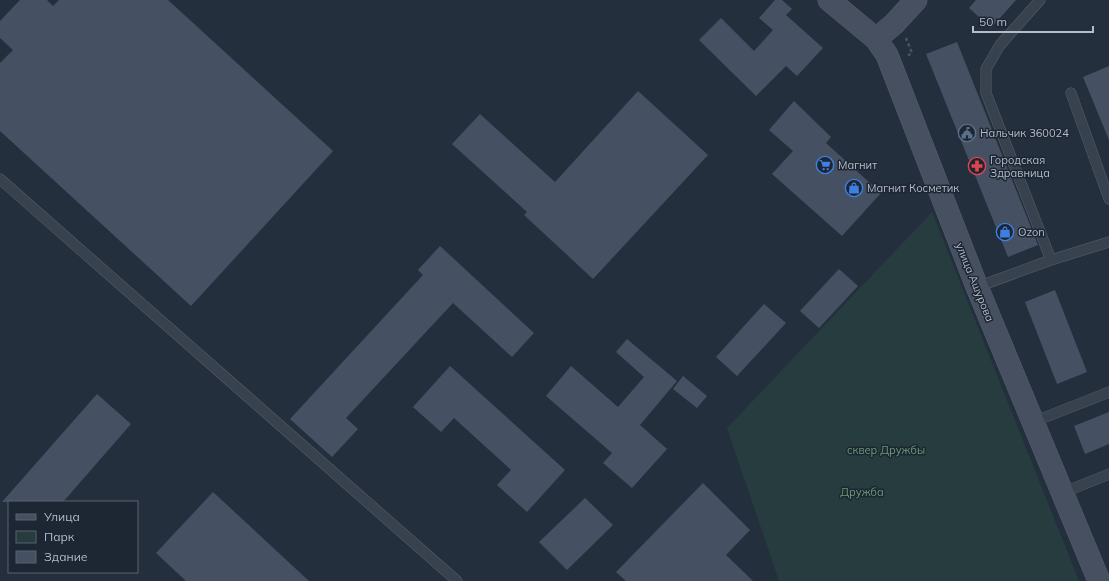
<svg xmlns="http://www.w3.org/2000/svg" width="1109" height="581" font-family="Mulish,sans-serif">
	<style>
		.green { fill: #263c3f }
		.building { fill: #455162 }
		.lines { fill: none; stroke-linecap: round; stroke-linejoin: round }
		.lane-casing { stroke: #565f6c; stroke-width: 11 }
		.secondary-casing { stroke: #565f6c; stroke-width: 23 }
		.path { stroke: #44595c; stroke-width: 2.5; stroke-dasharray: 3 3; stroke-linecap: butt }
		.lane { stroke: #38414e; stroke-width: 10 }
		.secondary { stroke: #465061; stroke-width: 22 }
		.labels { text-anchor: middle; stroke-width: 3; stroke-linejoin: round; paint-order: stroke }
		.poi-label { font-size: 11px; fill: #b4bcc9; stroke: #1d2633; text-anchor: start }
		.street-label { font-size: 11px; fill: #b4bcc9; stroke: #1d2633 }
		.park-label { font-size: 11px; fill: #6b9a76; stroke: #1d2633 }
	</style>
	<rect width="100%" height="100%" fill="#242f3e"/>
	<path class="green" d="M 932,212 L 1079,581 L 779,581 L 727,428 Z"/>
	<path class="building" d="M 20,0 L 47,0 L 53,6 L 59,0 L 168,0 L 333,151 L 191,306 L 0,131 L 0,63 L 13,50 L 0,38 L 0,21 Z
		M 775,0 L 782,0 L 792,9 L 786,15 L 823,48 L 797,76 L 786,66 L 756,96 L 699,40 L 721,18 L 754,51 L 773,30 L 759,18 Z
		M 976,0 L 1016,0 L 991,28 L 969,8 Z
		M 957,42 L 1038,245 L 1008,257 L 926,54 Z
		M 1109,66 L 1109,140 L 1083,77 Z
		M 638,91 L 708,155 L 593,279 L 524,215 L 527,212 L 452,144 L 480,114 L 555,182 Z
		M 794,101 L 831,137 L 826,143 L 881,193 L 842,236 L 772,174 L 793,151 L 769,130 Z
		M 440,246 L 534,333 L 512,357 L 453,303 L 346,418 L 358,429 L 332,457 L 290,419 L 423,275 L 418,270 Z
		M 839,269 L 858,286 L 819,328 L 800,311 Z
		M 1055,290 L 1087,372 L 1057,384 L 1025,302 Z
		M 764,304 L 786,323 L 737,376 L 716,357 Z
		M 627,339 L 677,381 L 640,425 L 667,449 L 632,488 L 603,463 L 612,453 L 546,396 L 571,366 L 618,407 L 644,377 L 616,352 Z
		M 450,366 L 565,470 L 527,512 L 497,485 L 511,470 L 454,418 L 441,432 L 413,407 Z
		M 683,376 L 707,396 L 697,408 L 673,389 Z
		M 97,394 L 131,424 L 63,502 L 2,502 Z
		M 1109,412 L 1109,444 L 1085,454 L 1074,426 Z
		M 703,483 L 750,530 L 726,555 L 753,581 L 626,581 L 616,572 Z
		M 213,492 L 309,581 L 186,581 L 156,553 Z
		M 585,498 L 613,525 L 567,570 L 539,542 Z"/>
	<g class="lines">
		<defs>
			<path id="lane" d="M 1040,0 L 1000,45 L 986,69 L 986,93 L 1051,260
				M 1071,93 L 1109,199
				M 0,179 L 457,581
				M 977,287 L 1051,260 L 1109,242
				M 1033,422 L 1109,392
				M 1062,493 L 1109,474"/>
			<path id="secondary" d="M 829,0 L 876,39 L 887,55 L 977,287 L 1099,581
				M 876,39 L 894,24 L 916,0"/>
		</defs>
		<use href="#lane" class="lane-casing"/>
		<use href="#secondary" class="secondary-casing"/>
		<path class="path" d="M 906,38 L 912,53 L 907,56"/>
		<use href="#lane" class="lane"/>
		<use href="#secondary" class="secondary"/>
	</g>
	<defs>
		<symbol id="civic-ring" viewBox="-11 -11 22 22"><circle r="9.5" fill="#1d2633" stroke="#5c6f8a" stroke-width="1.5"/><path d="M-.6-6.5H3V-4.5H.6V-3L4-1V1h2V6H-6V1h2V-1L-.6-3ZM-1.2 2.5V6h2.4V2.5Z" fill="#5c6f8a"/></symbol>
		<symbol id="supermarket-ring" viewBox="-11 -11 22 22"><circle r="9.5" fill="#1d2633" stroke="#3f7fe0" stroke-width="1.5"/><path d="M-6-5.5h2.5l.6 2H6L4.5 2H-2.5L-4.4-4H-6ZM-1.5 3.2a1.3 1.3 0 1 0 .1 0ZM3 3.2a1.3 1.3 0 1 0 .1 0Z" fill="#3f7fe0"/></symbol>
		<symbol id="pharmacy-ring" viewBox="-11 -11 22 22"><circle r="9.5" fill="#1d2633" stroke="#e0444e" stroke-width="1.5"/><path d="M-2-6h4v4h4v4h-4v4h-4v-4h-4v-4h4Z" fill="#e0444e"/></symbol>
		<symbol id="shop-ring" viewBox="-11 -11 22 22"><circle r="9.5" fill="#1d2633" stroke="#3f7fe0" stroke-width="1.5"/><path d="M-5-2.5h2.3a2.7 3.5 0 0 1 5.4 0H5L5.5 6h-11ZM-1.5-2.5h3a1.5 2.3 0 0 0-3 0Z" fill="#3f7fe0"/></symbol>
	</defs>
	<g fill-rule="evenodd">
		<use href="#civic-ring" x="957" y="123" width="20" height="20"/>
		<use href="#supermarket-ring" x="815" y="155" width="20" height="20"/>
		<use href="#pharmacy-ring" x="967" y="156" width="20" height="20"/>
		<use href="#shop-ring" x="844" y="178" width="20" height="20"/>
		<use href="#shop-ring" x="995" y="222" width="20" height="20"/>
	</g>
	<g class="labels">
		<g class="poi-label">
			<text x="980" y="137">Нальчик 360024</text>
			<text x="990" y="164">Городская<tspan x="990" dy="13">Здравница</tspan></text>
			<text x="838" y="169">Магнит</text>
			<text x="867" y="192">Магнит Косметик</text>
			<text x="1018" y="236">Ozon</text>
		</g>
		<g class="street-label">
			<text transform="translate(975 282) rotate(68)" y="4">улица Ашурова</text>
		</g>
		<g class="park-label">
			<text x="886" y="454">сквер Дружбы</text>
			<text x="862" y="496">Дружба</text>
		</g>
	</g>
	<rect x="8" y="501" width="130" height="72" fill="#1d2633" stroke="#59626f"/>
	<rect x="16" y="514" width="20" height="6" fill="#465061" stroke="#59626f"/>
	<text x="44" y="521" font-size="12" fill="#b4bcc9">Улица</text>
	<rect x="16" y="531" width="20" height="12" fill="#263c3f" stroke="#59626f"/>
	<text x="44" y="541" font-size="12" fill="#b4bcc9">Парк</text>
	<rect x="16" y="551" width="20" height="12" fill="#455162" stroke="#59626f"/>
	<text x="44" y="561" font-size="12" fill="#b4bcc9">Здание</text>
	<path d="M973 26v6h120v-6" fill="none" stroke="#b4bcc9" stroke-width="2"/>
	<text x="979" y="26" font-size="12" fill="#b4bcc9" stroke="#1d2633" stroke-width="3" paint-order="stroke">50 m</text>
</svg>
